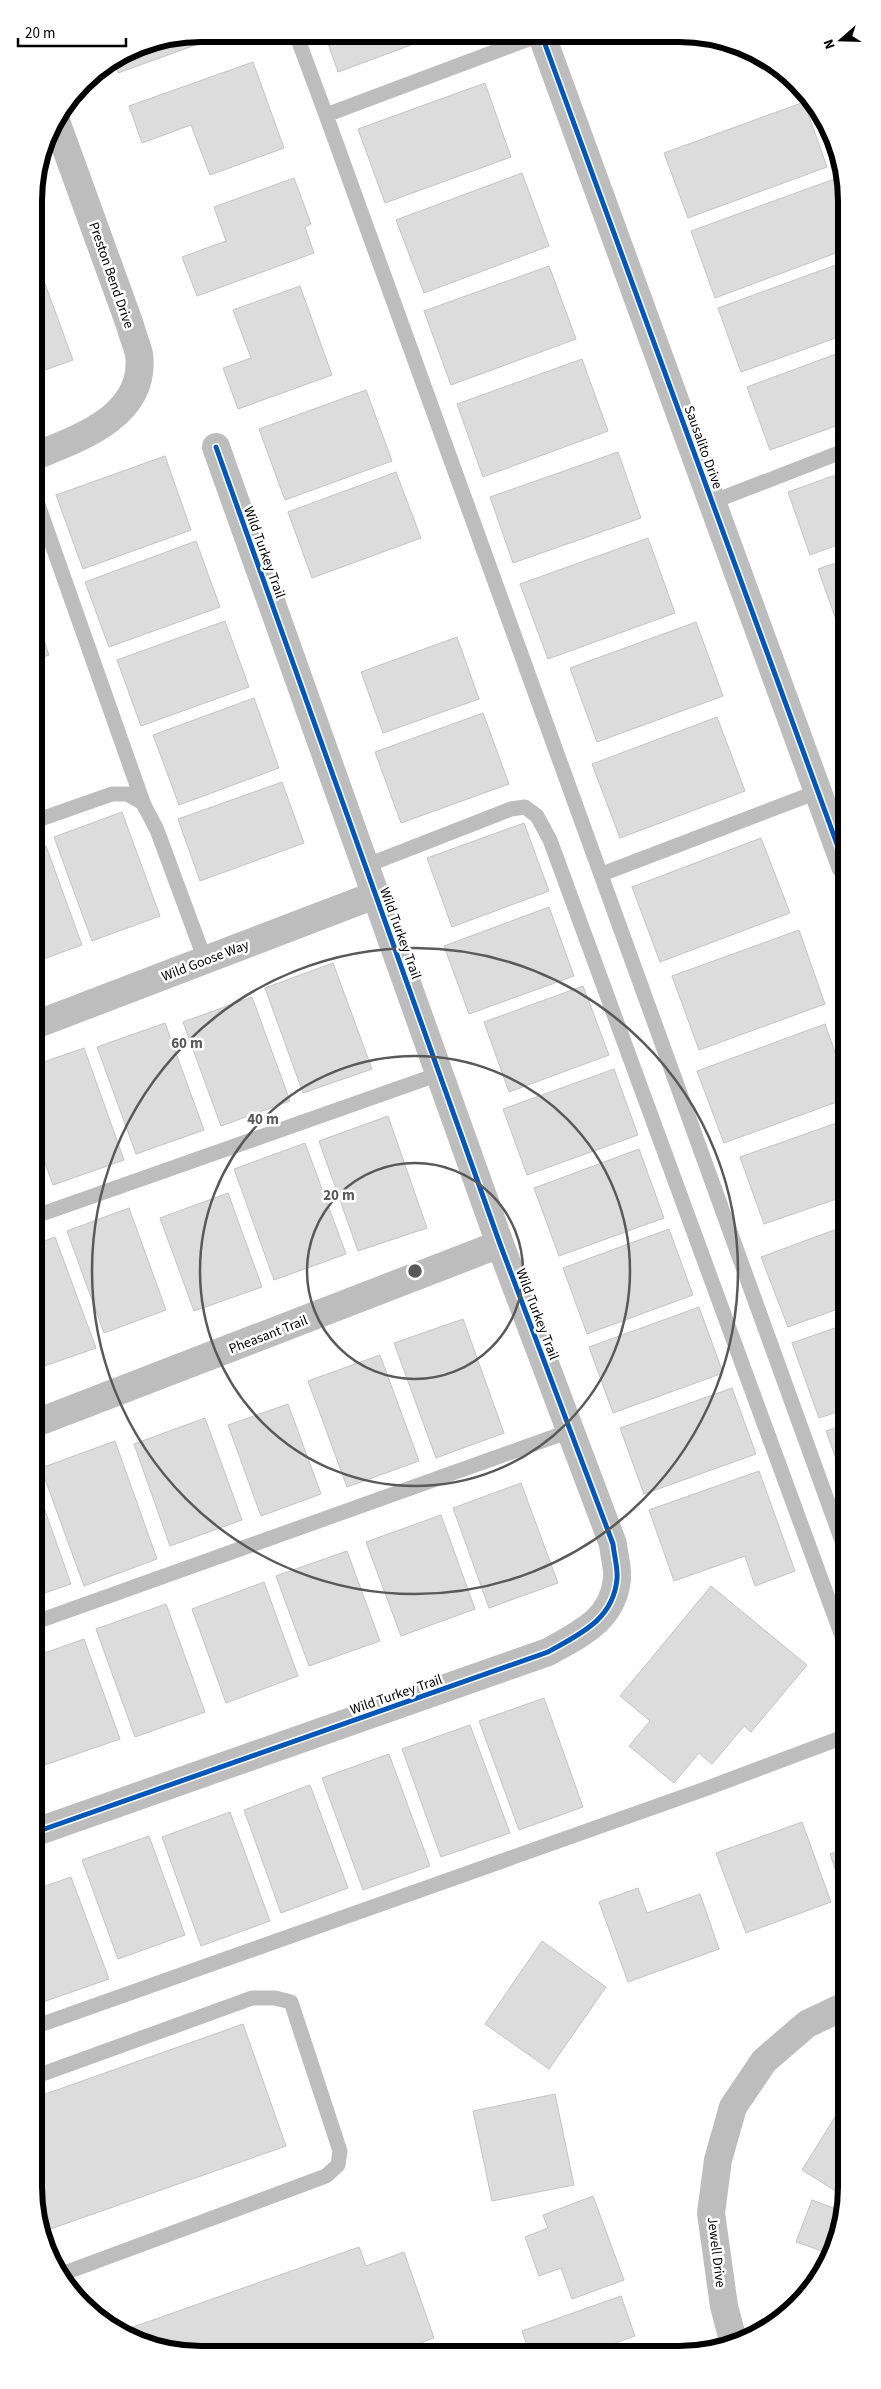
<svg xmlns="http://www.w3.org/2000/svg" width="881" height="2389" font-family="'Source Sans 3',sans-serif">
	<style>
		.building { fill: #dcdcdc; stroke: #c4c4c4 }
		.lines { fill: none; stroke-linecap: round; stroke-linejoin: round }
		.service { stroke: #bdbdbd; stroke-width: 15 }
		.minor { stroke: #bdbdbd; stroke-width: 28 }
		.cycleway-casing { stroke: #fff; stroke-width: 8 }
		.cycleway { stroke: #0057b8; stroke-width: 5 }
		.ring { fill: none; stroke: #595959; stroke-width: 2.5 }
		.labels { text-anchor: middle; stroke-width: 5; stroke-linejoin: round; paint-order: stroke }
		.street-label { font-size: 14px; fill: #000; stroke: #fff }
		.rim { fill: none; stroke: #000; stroke-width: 6 }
		.centre { fill: #595959; stroke: #fff; stroke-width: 2.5 }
		.ring-label { font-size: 15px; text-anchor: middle; font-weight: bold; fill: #595959; stroke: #fff; stroke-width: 5; stroke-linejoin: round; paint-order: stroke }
	</style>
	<rect width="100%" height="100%" fill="#fff"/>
	<path class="building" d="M 202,34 L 226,34 L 118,73 L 114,61 L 138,46 Z
		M 325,35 L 438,35 L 338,72 Z
		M 253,62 L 284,148 L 210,175 L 191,125 L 142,143 L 129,106 Z
		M 485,83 L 511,157 L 385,203 L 358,129 Z
		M 804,102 L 827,167 L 688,218 L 664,153 Z
		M 522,173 L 549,246 L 424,293 L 396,220 Z
		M 294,178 L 311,224 L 305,227 L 314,253 L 197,296 L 182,257 L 226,241 L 214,207 Z
		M 837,178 L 844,195 L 844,250 L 715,298 L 691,231 Z
		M 34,254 L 73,360 L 34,374 Z
		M 844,262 L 844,335 L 741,372 L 718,308 Z
		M 549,266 L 576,339 L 451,385 L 424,311 Z
		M 300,286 L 332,375 L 238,409 L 223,368 L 251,358 L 233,310 Z
		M 844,351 L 844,423 L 770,450 L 747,387 Z
		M 582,359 L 608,431 L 483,477 L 457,404 Z
		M 366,390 L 392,461 L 285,500 L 259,429 Z
		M 618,452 L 641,518 L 513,563 L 490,497 Z
		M 165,456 L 191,530 L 83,569 L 56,495 Z
		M 396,472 L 421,538 L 312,578 L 288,512 Z
		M 844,472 L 845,542 L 810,555 L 788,492 Z
		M 648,538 L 675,613 L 548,659 L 520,584 Z
		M 196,541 L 220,607 L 109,647 L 85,582 Z
		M 845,560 L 845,630 L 840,631 L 818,569 Z
		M 35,615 L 49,655 L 35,660 Z
		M 225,621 L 249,687 L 141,726 L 117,660 Z
		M 696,622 L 723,696 L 597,742 L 570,668 Z
		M 457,637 L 479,699 L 383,733 L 361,672 Z
		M 254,698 L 279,768 L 179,805 L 153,735 Z
		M 483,713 L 509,784 L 401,823 L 375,752 Z
		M 717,717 L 745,791 L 620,838 L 592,764 Z
		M 282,782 L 304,843 L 200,881 L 178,819 Z
		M 122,812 L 160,916 L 92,941 L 54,837 Z
		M 524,823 L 549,891 L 452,927 L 427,858 Z
		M 761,838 L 790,913 L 660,962 L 632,887 Z
		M 46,846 L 82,945 L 35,962 L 35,850 Z
		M 549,907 L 574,976 L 469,1014 L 444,946 Z
		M 799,930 L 825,1004 L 699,1050 L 672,976 Z
		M 333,963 L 372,1069 L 303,1093 L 265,988 Z
		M 583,986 L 609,1055 L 509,1092 L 484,1022 Z
		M 252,997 L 290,1101 L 221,1126 L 183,1022 Z
		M 165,1023 L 204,1130 L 136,1154 L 97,1047 Z
		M 825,1024 L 845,1080 L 845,1099 L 724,1143 L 697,1071 Z
		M 84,1048 L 124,1160 L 53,1185 L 35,1136 L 35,1065 Z
		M 614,1069 L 638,1135 L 527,1175 L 503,1109 Z
		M 388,1116 L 427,1228 L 358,1251 L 319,1141 Z
		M 845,1120 L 845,1196 L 764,1224 L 740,1157 Z
		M 305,1143 L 346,1254 L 274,1280 L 234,1169 Z
		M 639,1149 L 664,1218 L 559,1256 L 534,1188 Z
		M 228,1193 L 262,1287 L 194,1311 L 160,1218 Z
		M 129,1208 L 166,1310 L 104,1333 L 67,1231 Z
		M 845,1226 L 846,1306 L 788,1327 L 761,1257 Z
		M 669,1229 L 693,1295 L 587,1334 L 563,1268 Z
		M 55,1237 L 96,1348 L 36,1369 L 36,1244 Z
		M 699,1307 L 723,1373 L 613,1413 L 589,1347 Z
		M 463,1319 L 504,1433 L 436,1458 L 394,1343 Z
		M 846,1324 L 846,1409 L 819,1418 L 792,1343 Z
		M 380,1355 L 419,1461 L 347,1487 L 308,1381 Z
		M 732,1388 L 756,1454 L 644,1494 L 620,1428 Z
		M 288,1404 L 321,1494 L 261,1516 L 228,1425 Z
		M 205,1418 L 242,1520 L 170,1546 L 134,1444 Z
		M 846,1424 L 846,1486 L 826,1431 Z
		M 115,1441 L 157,1559 L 84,1586 L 41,1468 Z
		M 759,1471 L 795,1571 L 755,1586 L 745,1556 L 674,1581 L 649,1510 Z
		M 521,1483 L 558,1583 L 489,1608 L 453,1508 Z
		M 36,1485 L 71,1584 L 36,1596 Z
		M 441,1515 L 475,1609 L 401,1636 L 366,1542 Z
		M 347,1551 L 380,1641 L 309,1666 L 276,1576 Z
		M 264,1582 L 298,1676 L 226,1703 L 192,1609 Z
		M 711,1586 L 807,1665 L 751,1732 L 744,1726 L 712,1764 L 699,1753 L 674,1783 L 629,1746 L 650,1721 L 620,1696 Z
		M 166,1604 L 205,1712 L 135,1737 L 96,1629 Z
		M 84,1639 L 120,1739 L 39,1767 L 36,1761 L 36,1656 Z
		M 544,1698 L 583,1807 L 519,1830 L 479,1721 Z
		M 470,1725 L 510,1833 L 441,1857 L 402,1749 Z
		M 389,1754 L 430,1866 L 363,1890 L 322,1778 Z
		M 310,1785 L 348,1888 L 281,1913 L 244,1810 Z
		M 230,1812 L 270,1921 L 201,1946 L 162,1837 Z
		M 802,1822 L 831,1902 L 746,1933 L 716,1853 Z
		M 149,1836 L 185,1935 L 118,1959 L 82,1860 Z
		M 846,1848 L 846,1900 L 830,1854 Z
		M 71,1877 L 109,1979 L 43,2002 L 37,1985 L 37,1889 Z
		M 638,1888 L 647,1913 L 700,1894 L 719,1949 L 628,1982 L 599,1902 Z
		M 542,1941 L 606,1987 L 549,2069 L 485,2024 Z
		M 243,2024 L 286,2146 L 42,2232 L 37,2220 L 37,2097 Z
		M 555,2094 L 574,2185 L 492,2201 L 473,2111 Z
		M 845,2101 L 847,2102 L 847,2198 L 802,2170 Z
		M 593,2196 L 624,2280 L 572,2299 L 561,2268 L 539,2276 L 525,2237 L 548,2228 L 543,2215 Z
		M 812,2200 L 844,2212 L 835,2251 L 819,2277 L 828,2253 L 796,2242 Z
		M 359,2247 L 366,2266 L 404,2252 L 434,2338 L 401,2350 L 402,2352 L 169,2352 L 127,2338 L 119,2332 Z
		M 621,2296 L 635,2336 L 590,2352 L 511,2352 L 527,2346 L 522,2331 Z"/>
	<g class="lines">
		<path class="service" d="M 296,34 L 326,115 L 537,36
			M 326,115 L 846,1552
			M 35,496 L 145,808
			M 712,502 L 844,451
			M 35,821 L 112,794 L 127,794 L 143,803 L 157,830 L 205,960
			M 365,866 L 511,809 L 525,807 L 537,816 L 550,840 L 846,1647
			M 602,874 L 817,792
			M 36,1216 L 439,1074
			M 36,1622 L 570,1431
			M 37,2026 L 705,1789 L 846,1736
			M 37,2076 L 252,1998 L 275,1998 L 291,2002 L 340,2151 L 338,2165 L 326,2176 L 59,2275"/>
		<path class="minor" d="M 542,36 L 845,866
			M 35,456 C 80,438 147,415 139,354 C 137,345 132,334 130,325 L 56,121
			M 35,1025 L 375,895
			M 36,1423 L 500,1244
			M 36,1832 L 548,1652 C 580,1634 613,1620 617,1579 C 618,1568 614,1555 613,1544 L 500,1244 L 216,447
			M 734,2344 L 724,2306 L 711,2213 L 718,2160 L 733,2107 L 764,2061 L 807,2024 L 847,2005"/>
		<defs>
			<path id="cycleway" d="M 542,36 L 845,866
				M 36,1832 L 548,1652 C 580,1634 613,1620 617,1579 C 618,1568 614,1555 613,1544 L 500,1244 L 216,447"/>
		</defs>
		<use href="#cycleway" class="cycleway-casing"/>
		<use href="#cycleway" class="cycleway"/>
	</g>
	<g class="ring">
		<circle cx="415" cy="1271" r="108"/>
		<circle cx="415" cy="1271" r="215"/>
		<circle cx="415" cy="1271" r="323"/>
	</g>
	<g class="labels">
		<g class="street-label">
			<text transform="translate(112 275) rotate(71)" y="5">Preston Bend Drive</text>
			<text transform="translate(704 447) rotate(70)" y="5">Sausalito Drive</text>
			<text transform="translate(265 552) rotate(70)" y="5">Wild Turkey Trail</text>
			<text transform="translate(401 933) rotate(70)" y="5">Wild Turkey Trail</text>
			<text transform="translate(205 960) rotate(-21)" y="5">Wild Goose Way</text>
			<text transform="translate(538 1314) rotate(69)" y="5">Wild Turkey Trail</text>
			<text transform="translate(268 1334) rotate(-21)" y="5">Pheasant Trail</text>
			<text transform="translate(396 1694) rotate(-19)" y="5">Wild Turkey Trail</text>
			<text transform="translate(717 2252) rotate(83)" y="5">Jewell Drive</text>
		</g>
	</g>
	<path d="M0 0H881V2389H0ZM201 42H679A159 159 0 0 1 838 201V2187A159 159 0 0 1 679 2346H201A159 159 0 0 1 42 2187V201A159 159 0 0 1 201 42Z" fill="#fff" fill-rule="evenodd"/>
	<path class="rim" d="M201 42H679A159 159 0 0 1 838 201V2187A159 159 0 0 1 679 2346H201A159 159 0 0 1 42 2187V201A159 159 0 0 1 201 42Z"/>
	<circle cx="415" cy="1271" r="8" class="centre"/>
	<g class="ring-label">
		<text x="187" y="1048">60 m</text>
		<text x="263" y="1124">40 m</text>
		<text x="339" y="1200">20 m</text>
	</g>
	<g transform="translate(841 40) rotate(250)" stroke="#ffffff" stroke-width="4" paint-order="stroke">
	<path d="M0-4L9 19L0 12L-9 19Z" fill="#000000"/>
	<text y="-8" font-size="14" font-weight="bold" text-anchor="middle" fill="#000000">N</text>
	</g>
	<path d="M18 38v8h108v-8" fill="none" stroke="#000000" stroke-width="2.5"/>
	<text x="25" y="38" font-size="15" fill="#000000" stroke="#ffffff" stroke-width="4" paint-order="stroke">20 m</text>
</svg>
